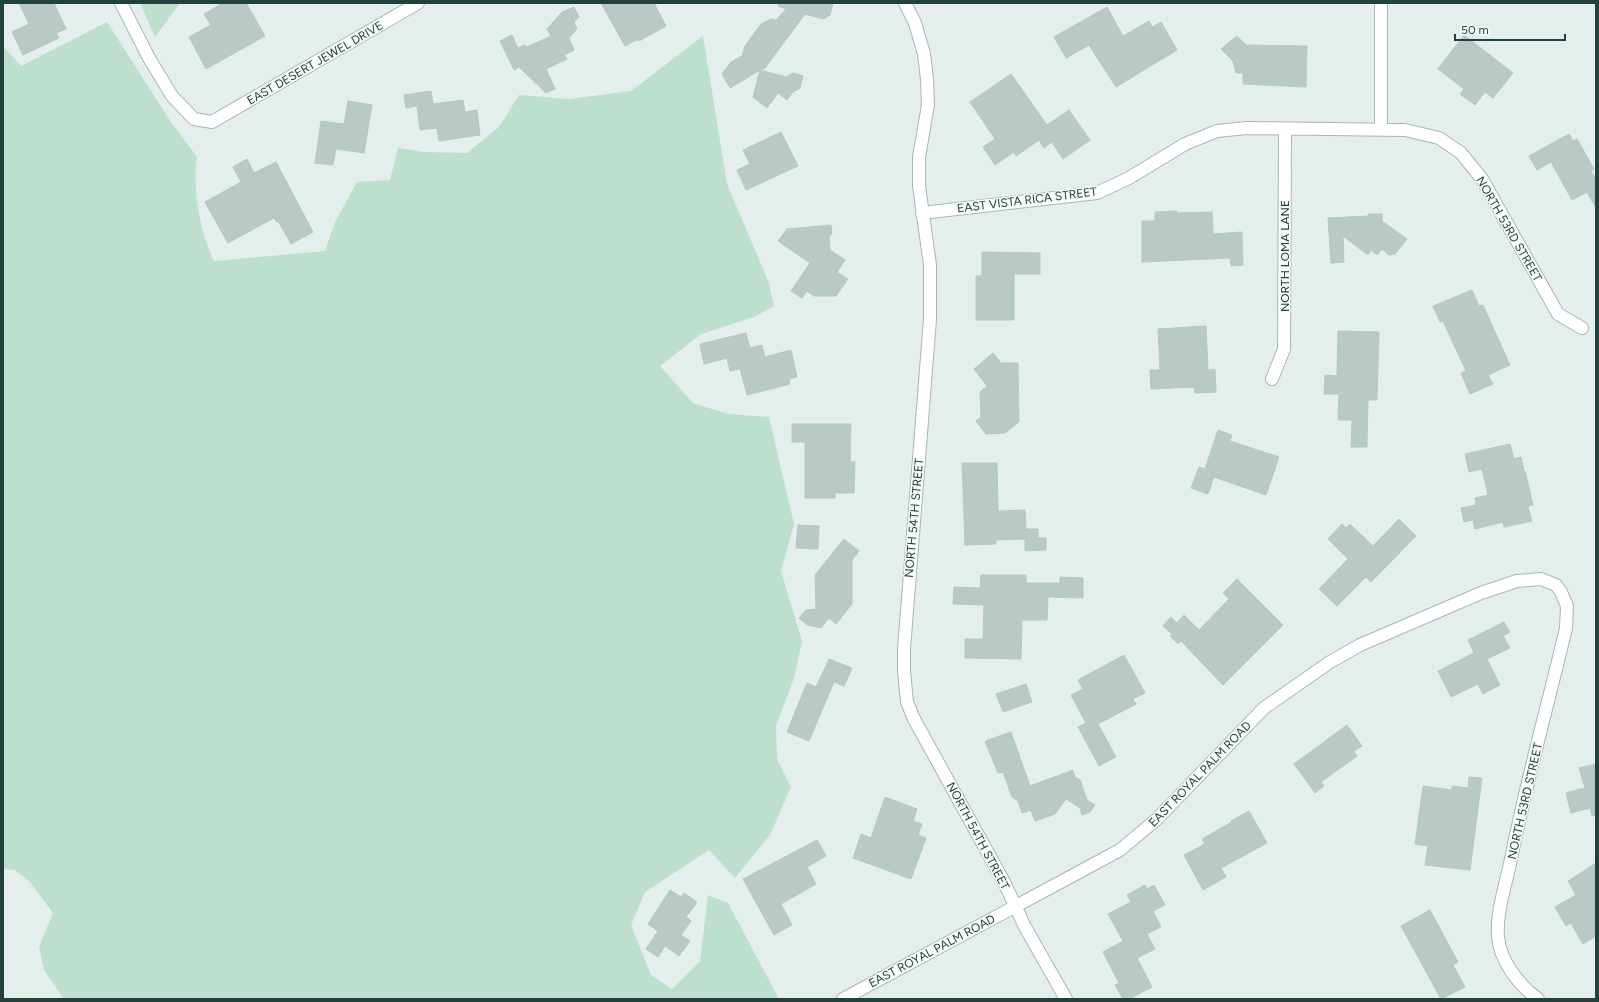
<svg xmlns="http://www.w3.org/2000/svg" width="1599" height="1002" font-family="Figtree,sans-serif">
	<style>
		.green { fill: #bce0cd }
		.building { fill: #b9c9c5; stroke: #b6c8c4 }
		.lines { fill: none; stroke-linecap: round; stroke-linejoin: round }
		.street-casing { stroke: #a6b7b4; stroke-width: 14 }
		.street { stroke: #fff; stroke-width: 12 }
		.labels { text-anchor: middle; stroke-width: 3; stroke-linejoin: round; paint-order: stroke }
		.street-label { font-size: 12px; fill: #22413e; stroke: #f5faf9 }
	</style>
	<rect width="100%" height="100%" fill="#e4eeec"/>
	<path class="green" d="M 140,3 L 180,3 L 155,37 Z
		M 107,22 L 171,122 L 197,157 C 192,190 200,231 214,261 L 325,251 L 335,222 L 357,182 L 390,180 L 398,148 L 425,152 L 467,153 L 499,127 L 519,95 L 569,99 L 631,91 L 703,36 L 727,184 L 769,283 L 774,306 L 754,317 L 701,334 L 660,366 L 693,403 L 728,414 L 769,417 L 794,524 L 781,571 L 802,641 L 795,675 L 776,726 L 777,759 L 791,787 L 770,835 L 735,878 L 709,850 L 645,892 L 631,925 L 651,975 L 672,989 L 700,961 L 708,895 L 728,903 L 779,999 L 64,999 L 44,970 L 39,947 L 53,913 L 30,882 L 15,870 L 3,869 L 3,46 L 21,66 Z"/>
	<path class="building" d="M 19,3 L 54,3 L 66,29 L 56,33 L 59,38 L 23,55 L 12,32 L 29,24 Z
		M 223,3 L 246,3 L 265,36 L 206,69 L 189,37 L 211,25 L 204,14 Z
		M 601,3 L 654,3 L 666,26 L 639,41 L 639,39 L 625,46 Z
		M 779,3 L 833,3 L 830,15 L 823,19 L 805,14 L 765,68 L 760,70 L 786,77 L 793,73 L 803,76 L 800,88 L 793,92 L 787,100 L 778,93 L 767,108 L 753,97 L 760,70 L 730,88 L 722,74 L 731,62 L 742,56 L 745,46 L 761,24 L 771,19 L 776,20 L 786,9 L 778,6 Z
		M 574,7 L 579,17 L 574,22 L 577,29 L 569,38 L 574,50 L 564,55 L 567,59 L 546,69 L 555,89 L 546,93 L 519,67 L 514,70 L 500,41 L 512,35 L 518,48 L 524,45 L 527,47 L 551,36 L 547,29 L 562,12 Z
		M 1107,7 L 1123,36 L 1149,21 L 1152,27 L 1161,22 L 1177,50 L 1116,87 L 1089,45 L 1066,58 L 1054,37 Z
		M 1464,35 L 1513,73 L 1493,98 L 1485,92 L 1475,105 L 1460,94 L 1464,89 L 1438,69 Z
		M 1237,36 L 1246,45 L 1307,46 L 1306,87 L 1243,84 L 1243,73 L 1236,73 L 1233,61 L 1221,49 Z
		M 1011,74 L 1047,125 L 1069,110 L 1090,140 L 1063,159 L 1052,142 L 1044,148 L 1039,140 L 1016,156 L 1014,152 L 995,165 L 983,147 L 995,139 L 970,102 Z
		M 431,91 L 433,104 L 463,100 L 465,112 L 477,110 L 480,135 L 439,141 L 437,128 L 420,130 L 417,106 L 406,108 L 404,95 Z
		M 348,101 L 372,105 L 364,153 L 336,149 L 333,165 L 315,163 L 321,121 L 344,124 Z
		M 781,132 L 798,166 L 746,190 L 737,170 L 750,164 L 743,150 Z
		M 1569,134 L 1573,141 L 1577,139 L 1594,169 L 1591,171 L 1596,180 L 1596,208 L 1587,192 L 1572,200 L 1551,162 L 1537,170 L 1529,156 Z
		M 247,159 L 254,173 L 276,162 L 313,232 L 291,244 L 278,221 L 277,222 L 274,218 L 228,243 L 205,202 L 241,182 L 233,167 Z
		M 1177,211 L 1177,213 L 1212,212 L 1213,234 L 1242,232 L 1243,265 L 1231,266 L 1230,258 L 1142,262 L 1142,221 L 1155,221 L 1155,212 Z
		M 1369,214 L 1382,214 L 1382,221 L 1407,239 L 1395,254 L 1389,255 L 1382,249 L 1377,255 L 1371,250 L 1368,255 L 1343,236 L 1344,262 L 1331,263 L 1328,218 L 1368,216 Z
		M 831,225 L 832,233 L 829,237 L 830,250 L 845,260 L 837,272 L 848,279 L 836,296 L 814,296 L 807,291 L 802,298 L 791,291 L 810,263 L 778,241 L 787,229 Z
		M 982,252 L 1040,253 L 1040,274 L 1014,274 L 1014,320 L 976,320 L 976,276 L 982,276 Z
		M 1472,290 L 1479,306 L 1483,305 L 1510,365 L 1488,375 L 1493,384 L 1470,394 L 1461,373 L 1466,371 L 1443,321 L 1440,322 L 1433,306 Z
		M 1206,326 L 1208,370 L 1215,369 L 1216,392 L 1195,393 L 1194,387 L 1151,389 L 1150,370 L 1160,370 L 1158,329 Z
		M 1338,331 L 1379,332 L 1377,400 L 1368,400 L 1367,447 L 1351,447 L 1352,420 L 1338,420 L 1339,394 L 1324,394 L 1325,375 L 1337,376 Z
		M 746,333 L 750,348 L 762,345 L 765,357 L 791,350 L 797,377 L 789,379 L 790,384 L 747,395 L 740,369 L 730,371 L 727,358 L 704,364 L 700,344 Z
		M 993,353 L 1001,363 L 1018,363 L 1019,422 L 1005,433 L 986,434 L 976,421 L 981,417 L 980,392 L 987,386 L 974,369 Z
		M 792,424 L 851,424 L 850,462 L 855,462 L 854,493 L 835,493 L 835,498 L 805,498 L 805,442 L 792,442 Z
		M 1218,430 L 1232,435 L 1230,441 L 1279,457 L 1266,495 L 1214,477 L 1208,494 L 1191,488 L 1199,467 L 1205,469 Z
		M 1510,444 L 1514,459 L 1521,457 L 1524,471 L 1525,471 L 1533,505 L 1528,506 L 1532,521 L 1504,527 L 1503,522 L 1475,529 L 1473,520 L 1464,522 L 1461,508 L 1476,505 L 1475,498 L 1488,495 L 1482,469 L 1469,472 L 1465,454 Z
		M 962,463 L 997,463 L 998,511 L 1025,510 L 1026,529 L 1038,529 L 1038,538 L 1046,538 L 1046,550 L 1025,551 L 1025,539 L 996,540 L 996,544 L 965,545 Z
		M 1399,519 L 1416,536 L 1371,582 L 1366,577 L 1337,606 L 1319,589 L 1348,559 L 1328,539 L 1342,524 L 1346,528 L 1350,524 L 1373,546 Z
		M 798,525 L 819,526 L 818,549 L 796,548 Z
		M 844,539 L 859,551 L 852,560 L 852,604 L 836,624 L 829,618 L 821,628 L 807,625 L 799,618 L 806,610 L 816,609 L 815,575 Z
		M 981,575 L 1026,575 L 1026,583 L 1060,583 L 1060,577 L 1083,578 L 1083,598 L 1048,597 L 1047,620 L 1022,620 L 1021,659 L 965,658 L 965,639 L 983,639 L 984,605 L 953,604 L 954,587 L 980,588 Z
		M 1237,579 L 1283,625 L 1223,685 L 1181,641 L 1178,644 L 1170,636 L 1172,634 L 1163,626 L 1171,617 L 1177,623 L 1184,615 L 1199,630 L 1229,599 L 1223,593 Z
		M 1504,622 L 1510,632 L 1503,636 L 1510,648 L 1487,659 L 1500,685 L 1483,694 L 1478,684 L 1451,697 L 1438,671 L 1474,653 L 1468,640 Z
		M 1124,655 L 1145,693 L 1133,699 L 1136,704 L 1098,724 L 1116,757 L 1099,766 L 1078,727 L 1086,723 L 1071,695 L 1083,689 L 1078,680 Z
		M 829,659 L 852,668 L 844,686 L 834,682 L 809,741 L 787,732 L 807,683 L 816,687 Z
		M 1026,684 L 1032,702 L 1003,712 L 996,694 Z
		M 1347,725 L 1362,746 L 1354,751 L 1357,756 L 1321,782 L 1324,786 L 1315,793 L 1294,764 Z
		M 1011,732 L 1030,786 L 1073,770 L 1075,777 L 1080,780 L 1087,800 L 1095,805 L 1090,812 L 1082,815 L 1080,808 L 1066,799 L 1055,814 L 1035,821 L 1031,810 L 1022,813 L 1018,801 L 1012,797 L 1003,772 L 998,773 L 985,741 Z
		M 1596,764 L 1596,815 L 1592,816 L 1590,808 L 1571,813 L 1566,793 L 1585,788 L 1579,768 Z
		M 1469,777 L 1482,778 L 1470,870 L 1425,865 L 1428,846 L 1415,844 L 1423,786 L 1452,790 L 1452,786 L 1468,788 Z
		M 885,797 L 917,809 L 913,821 L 922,824 L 918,835 L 926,838 L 911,879 L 853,858 L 861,834 L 871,838 Z
		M 1249,811 L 1267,843 L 1221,868 L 1226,877 L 1203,890 L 1184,855 L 1205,844 L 1202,839 L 1232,822 L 1231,821 Z
		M 817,840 L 826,856 L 807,867 L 816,884 L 781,904 L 792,925 L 774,935 L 743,879 Z
		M 1596,863 L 1596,936 L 1583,944 L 1571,923 L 1566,926 L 1555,907 L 1576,895 L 1568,881 Z
		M 1145,885 L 1147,889 L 1154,885 L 1165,905 L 1153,911 L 1161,927 L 1147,934 L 1155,949 L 1137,958 L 1152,987 L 1129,999 L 1123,999 L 1115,985 L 1119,983 L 1103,952 L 1123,941 L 1108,914 L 1131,902 L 1127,895 Z
		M 670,890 L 681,897 L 684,893 L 697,902 L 686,917 L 691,921 L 681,935 L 690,941 L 679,956 L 665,946 L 658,957 L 646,949 L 658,931 L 648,924 Z
		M 1430,910 L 1458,962 L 1453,965 L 1465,987 L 1441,999 L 1401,926 Z"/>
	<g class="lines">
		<defs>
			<path id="street" d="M 121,3 L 149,58 L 172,96 L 194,119 L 212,122 L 418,3
				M 905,3 L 915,23 L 924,54 L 927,79 L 928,105 L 919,157 L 919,186 L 930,265 L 930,319 L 904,649 L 904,671 L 907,702 L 914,719 L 1004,882 L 1025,927 L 1066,999
				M 1381,3 L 1381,129
				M 922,213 L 1097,193 L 1129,178 L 1185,144 L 1217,131 L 1247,128 L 1405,130 L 1439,138 L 1461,153 L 1482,179 L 1558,314 L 1582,328
				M 1272,379 L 1284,349 L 1285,130
				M 843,999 L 1120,850 L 1157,819 L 1264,708 L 1330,662 L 1360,645 L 1481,593 L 1517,581 L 1541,579 L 1556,585 L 1561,592 L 1567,606 L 1566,628 C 1548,705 1526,782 1511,859 C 1506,884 1496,912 1498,937 C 1500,961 1519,985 1538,999"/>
		</defs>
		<use href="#street" class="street-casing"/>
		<use href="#street" class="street"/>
	</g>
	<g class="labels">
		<g class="street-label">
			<text transform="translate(315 63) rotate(-30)" y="4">EAST DESERT JEWEL DRIVE</text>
			<text transform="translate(1027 200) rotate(-7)" y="4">EAST VISTA RICA STREET</text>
			<text transform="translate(1509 229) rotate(60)" y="4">NORTH 53RD STREET</text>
			<text transform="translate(1285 256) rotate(-90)" y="4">NORTH LOMA LANE</text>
			<text transform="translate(914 518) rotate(-85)" y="4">NORTH 54TH STREET</text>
			<text transform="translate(1200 774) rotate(-46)" y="4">EAST ROYAL PALM ROAD</text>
			<text transform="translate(1525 801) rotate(-77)" y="4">NORTH 53RD STREET</text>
			<text transform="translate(978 836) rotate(62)" y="4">NORTH 54TH STREET</text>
			<text transform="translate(932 951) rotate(-28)" y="4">EAST ROYAL PALM ROAD</text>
		</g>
	</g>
	<rect width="1599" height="1002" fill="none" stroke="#22413e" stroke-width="8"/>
	<path d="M1455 34v6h110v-6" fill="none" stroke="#22413e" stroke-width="2"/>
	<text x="1461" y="34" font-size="12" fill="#22413e" stroke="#f5faf9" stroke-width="3" paint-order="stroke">50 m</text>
</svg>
